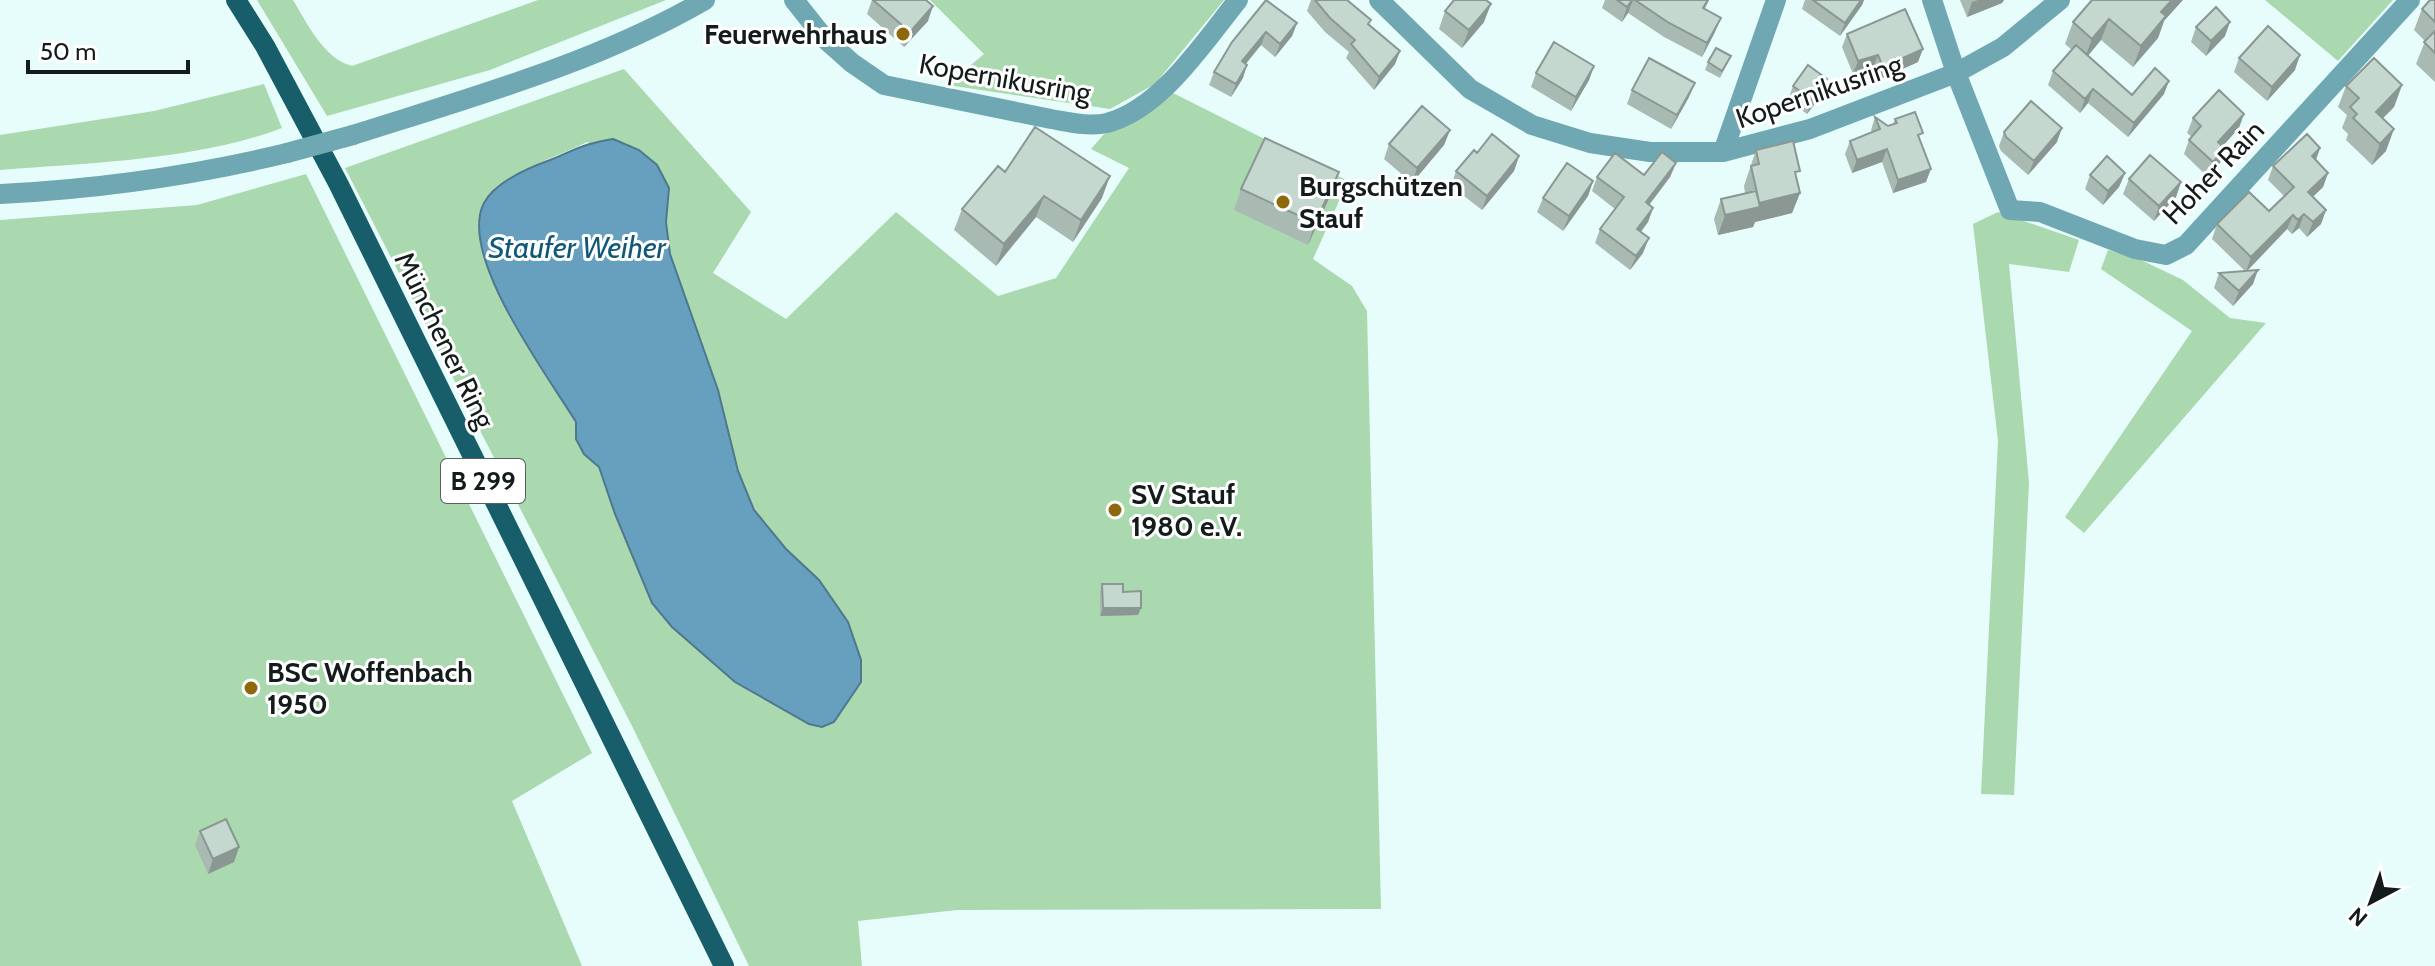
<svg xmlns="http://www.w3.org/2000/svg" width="2435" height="966" font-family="Cabin,sans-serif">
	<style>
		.green { fill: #aad8af; fill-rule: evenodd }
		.water { fill: #67a0bf; stroke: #4e788e; stroke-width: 2 }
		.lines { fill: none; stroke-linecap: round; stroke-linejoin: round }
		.minor { stroke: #6fa7b3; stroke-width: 20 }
		.tertiary { stroke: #6fa7b3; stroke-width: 20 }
		.primary { stroke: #175d6a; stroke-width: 20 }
		.tertiary-bridge { stroke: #6fa7b3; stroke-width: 20 }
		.wall { fill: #a9bab3 }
		.shaded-wall { fill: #8a9792 }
		.building { fill: #c5d8d0; stroke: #8a9792; stroke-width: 2 }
		.poi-dot { fill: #8d690c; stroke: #fff; stroke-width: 3 }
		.labels { text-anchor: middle; stroke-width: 6; stroke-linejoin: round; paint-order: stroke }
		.shield { fill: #fff; stroke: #5a605f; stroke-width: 2 }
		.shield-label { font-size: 26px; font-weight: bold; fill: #141c1b }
		.poi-label { font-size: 28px; font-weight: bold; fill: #141c1b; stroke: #fff; text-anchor: start }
		.street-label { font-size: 28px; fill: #141c1b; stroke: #fff }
		.water-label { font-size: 30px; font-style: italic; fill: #0f5878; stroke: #fff }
	</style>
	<rect width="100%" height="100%" fill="#e7fdfb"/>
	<path class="green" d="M 257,0 L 293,0 C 307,23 324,59 352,66 L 538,0 L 666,0 L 490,70 L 327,116 Z
		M 930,0 L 1224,0 L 1155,84 L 1110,109 L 947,85 L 984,54 Z
		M 2265,0 L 2393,0 L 2338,61 Z
		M 624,69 L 751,212 L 713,273 L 786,319 L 896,212 L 998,296 L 1056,278 L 1129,168 L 1091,149 L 1104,134 L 1131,123 L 1169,91 L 1348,181 L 1313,259 L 1352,286 L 1367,311 L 1381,909 L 957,910 L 858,921 L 862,966 L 749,966 L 632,726 L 345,168 ZM 587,142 L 669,188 C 667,210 664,233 670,255 C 682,302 706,346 719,393 C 729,432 734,476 755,510 C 793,573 862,595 861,682 L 652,603 L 615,514 L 599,467 L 584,454 L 576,439 L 576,422 C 550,380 451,245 487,199 C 510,169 554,159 587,142 Z
		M 264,84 L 282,128 C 199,160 89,163 0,170 L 0,135 L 154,111 Z
		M 306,174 L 592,753 L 512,801 L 582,966 L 0,966 L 0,220 L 197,205 Z
		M 1998,212 L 2079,240 L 2069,272 L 2009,264 L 2029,483 L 2014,795 L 1981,794 L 1998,441 L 1973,224 Z
		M 2108,250 L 2141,260 L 2183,280 L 2230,318 L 2266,323 L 2084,533 L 2065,517 L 2192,331 L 2101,269 Z"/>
	<path class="water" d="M 613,139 L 639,150 L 657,165 L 669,188 L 666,222 L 670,254 L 718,390 L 738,471 L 754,510 L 786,549 L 819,580 L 848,622 L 861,660 L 861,682 L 834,722 L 822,727 L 809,724 L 735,682 L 672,627 L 652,603 L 615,514 L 599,467 L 584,454 L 576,439 L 576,422 C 548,376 457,255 484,203 C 495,182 528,168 550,160 C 575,150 585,143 613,139 Z"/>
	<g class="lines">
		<path class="minor" d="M 794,0 L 825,39 L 852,63 L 884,85 L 1051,119 C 1069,122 1089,127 1107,123 C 1161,109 1204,42 1238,0
			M 1379,0 L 1470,89 L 1532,125 L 1590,143 L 1650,152 L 1723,152 L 1810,129 L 1956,73 L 2003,47 L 2060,0
			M 1932,0 L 1956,73 L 2010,210 L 2040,212 L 2135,249 L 2166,255 L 2186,245 L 2410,0
			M 1723,152 L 1776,0"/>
		<path class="tertiary" d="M 353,135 C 472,97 596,63 705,0
			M 0,194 C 97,189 192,176 287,153"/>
		<path class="primary" d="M 236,0 L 265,46 L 338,183 L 724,966"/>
		<path class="tertiary-bridge" d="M 287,153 L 353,135"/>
	</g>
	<path class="wall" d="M 872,0 L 926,0 L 928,21 L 904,47 L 867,14 Z
		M 1311,0 L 1347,0 L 1370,25 L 1400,51 L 1395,64 L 1374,90 L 1346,58 L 1349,52 L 1325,32 L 1307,11 Z
		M 1605,0 L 1709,0 L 1705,9 L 1715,32 L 1702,57 L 1664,37 L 1628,13 L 1622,22 L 1602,8 Z
		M 1805,0 L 1864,0 L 1862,5 L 1840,36 L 1802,9 Z
		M 1960,0 L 2004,0 L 2002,3 L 1967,17 Z
		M 2092,0 L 2164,21 L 2158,38 L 2133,67 L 2101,40 L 2088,56 L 2132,95 L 2164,94 L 2128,137 L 2088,103 L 2080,113 L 2048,85 L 2053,71 L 2072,50 L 2065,44 L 2073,22 Z
		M 2435,0 L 2435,82 L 2416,64 L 2425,41 L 2414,30 L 2422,9 Z
		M 1488,1 L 1484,22 L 1462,48 L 1439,29 L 1445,11 Z
		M 1297,23 L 1292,36 L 1275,57 L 1261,45 L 1246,64 L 1243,78 L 1231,97 L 1209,85 L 1214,72 L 1232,42 Z
		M 2196,27 L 2225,36 L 2206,56 L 2191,42 Z
		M 1847,34 L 1918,62 L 1878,80 L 1873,68 L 1853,74 L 1842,47 Z
		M 1731,56 L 1720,78 L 1705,70 L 1708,62 Z
		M 2239,58 L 2295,70 L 2267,101 L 2234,72 Z
		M 1594,66 L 1589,80 L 1571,111 L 1531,87 L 1536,73 Z
		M 1827,79 L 1822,94 L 1807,114 L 1788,100 L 1793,86 Z
		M 2402,85 L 2394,107 L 2383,118 L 2386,151 L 2372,165 L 2346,140 L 2348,134 L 2342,128 L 2347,115 L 2338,107 L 2346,86 Z
		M 1632,90 L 1689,97 L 1671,129 L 1627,104 Z
		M 1875,117 L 1888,126 L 1893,124 L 1895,119 L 1920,141 L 1926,182 L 1893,193 L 1882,162 L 1852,173 L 1845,154 L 1850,141 L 1872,132 L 1871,130 Z
		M 2193,118 L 2239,128 L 2222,146 L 2220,163 L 2208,177 L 2184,154 L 2189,140 L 2192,137 L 2187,133 Z
		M 1450,130 L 1444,145 L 1412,183 L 1384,159 L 1389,144 Z
		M 2004,132 L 2057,142 L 2028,175 L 2001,151 L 1999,146 Z
		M 2320,148 L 2316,160 L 2328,173 L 2323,187 L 2313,197 L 2326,210 L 2321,224 L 2307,237 L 2299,228 L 2292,234 L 2287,229 L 2247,271 L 2253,284 L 2233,306 L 2214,288 L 2219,273 L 2245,271 L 2212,239 L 2217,224 L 2269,211 L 2284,196 L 2268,180 L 2273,166 Z
		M 1756,150 L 1797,181 L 1800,193 L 1792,213 L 1755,222 L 1753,227 L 1718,235 L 1714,219 L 1721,199 L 1745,193 L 1744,186 Z
		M 1477,153 L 1519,156 L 1514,171 L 1482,210 L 1451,186 L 1456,171 Z
		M 1676,163 L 1670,177 L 1649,205 L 1653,208 L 1648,222 L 1641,232 L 1643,253 L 1630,270 L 1595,243 L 1600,229 L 1615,209 L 1592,191 L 1597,177 L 1644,175 Z
		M 1005,172 L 1102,198 L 1073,242 L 1036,217 L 996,266 L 954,230 L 962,209 Z
		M 1339,172 L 1331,194 L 1308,245 L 1234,210 L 1241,189 Z
		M 2125,173 L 2119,187 L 2103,205 L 2085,189 L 2090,175 Z
		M 2129,179 L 2181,182 L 2176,197 L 2154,221 L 2123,194 Z
		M 1593,181 L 1588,196 L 1563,231 L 1537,212 L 1543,198 Z
		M 1102,584 L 1123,592 L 1141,608 L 1138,615 L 1100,616 L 1100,592 Z
		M 200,831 L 239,847 L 234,862 L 208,874 L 195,845 Z"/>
	<path class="shaded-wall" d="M 1633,0 L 1628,13 L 1622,22 L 1627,7 Z
		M 1861,0 L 1864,0 L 1862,5 L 1840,36 L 1845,23 Z
		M 1978,0 L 2004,0 L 2002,3 L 1967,17 L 1972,2 Z
		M 2172,0 L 2183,0 L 2164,21 L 2158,38 L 2133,67 L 2141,46 L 2161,12 Z
		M 1491,4 L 1484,22 L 1462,48 L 1469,30 Z
		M 933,6 L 928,21 L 904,47 L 910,32 Z
		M 1721,18 L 1715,32 L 1702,57 L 1707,43 Z
		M 2109,19 L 2101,40 L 2084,60 L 2092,39 Z
		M 2230,22 L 2225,36 L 2206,56 L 2211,41 Z
		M 1297,23 L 1292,36 L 1275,57 L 1280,44 Z
		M 1266,32 L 1261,45 L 1237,74 L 1242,61 Z
		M 1923,49 L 1918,62 L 1878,80 L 1883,67 Z
		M 1400,51 L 1395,64 L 1374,90 L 1379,77 Z
		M 1878,55 L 1873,68 L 1853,74 L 1858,61 Z
		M 2300,55 L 2295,70 L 2267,101 L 2272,87 Z
		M 1247,65 L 1243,78 L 1231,97 L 1236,84 Z
		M 1594,66 L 1589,80 L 1571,111 L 1576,97 Z
		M 1827,79 L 1822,94 L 1807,114 L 1812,100 Z
		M 2169,81 L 2164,94 L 2128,137 L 2134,123 Z
		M 1695,83 L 1689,97 L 1671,129 L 1677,115 Z
		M 2402,85 L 2394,107 L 2368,133 L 2376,112 Z
		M 2093,89 L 2088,103 L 2080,113 L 2085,99 Z
		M 2244,114 L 2239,128 L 2213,157 L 2218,142 Z
		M 2062,128 L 2057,142 L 2028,175 L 2034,161 Z
		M 2394,129 L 2386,151 L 2372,165 L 2380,144 Z
		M 1450,130 L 1444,145 L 1412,183 L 1417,168 Z
		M 2320,148 L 2315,162 L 2312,156 Z
		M 1887,149 L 1882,162 L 1852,173 L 1857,160 Z
		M 2225,149 L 2220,163 L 2208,177 L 2213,162 Z
		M 1519,156 L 1514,171 L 1482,210 L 1487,196 Z
		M 1676,163 L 1670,177 L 1640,217 L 1646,202 Z
		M 1931,169 L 1926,182 L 1893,193 L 1898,180 Z
		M 1339,172 L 1331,194 L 1308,245 L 1315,223 Z
		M 2125,173 L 2119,187 L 2103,205 L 2108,191 Z
		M 2328,173 L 2323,187 L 2303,206 L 2308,192 Z
		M 1110,176 L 1102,198 L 1073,242 L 1081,220 Z
		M 1593,181 L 1588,196 L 1563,231 L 1569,216 Z
		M 2181,182 L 2176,197 L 2154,221 L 2159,206 Z
		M 1800,193 L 1792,213 L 1755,222 L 1753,227 L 1718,235 L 1725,215 L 1759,203 Z
		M 1044,196 L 1036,217 L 996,266 L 1004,244 Z
		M 1653,208 L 1648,222 L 1632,243 L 1637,229 Z
		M 2326,210 L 2321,224 L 2307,237 L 2313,222 Z
		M 2304,214 L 2299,228 L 2292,234 L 2298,220 Z
		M 2293,215 L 2287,229 L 2246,272 L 2251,257 Z
		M 1649,238 L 1643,253 L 1630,270 L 1636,256 Z
		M 2258,270 L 2253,284 L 2233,306 L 2239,291 Z
		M 1103,608 L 1141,608 L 1138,615 L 1100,616 Z
		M 239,847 L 234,862 L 208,874 L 213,859 Z"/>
	<path class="building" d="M 873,0 L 926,0 L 933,6 L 910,32 Z
		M 1266,0 L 1297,23 L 1280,44 L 1266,32 L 1242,61 L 1247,65 L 1236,84 L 1214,72 L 1232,42 Z
		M 1315,0 L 1347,0 L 1371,20 L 1368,24 L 1400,51 L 1379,77 L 1351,44 L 1355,40 L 1330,18 Z
		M 1454,0 L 1486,0 L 1491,4 L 1469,30 L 1445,11 Z
		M 1617,0 L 1632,0 L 1627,7 Z
		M 1635,0 L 1708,0 L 1703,8 L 1721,18 L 1707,43 L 1669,23 Z
		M 1813,0 L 1861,0 L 1845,23 Z
		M 2092,0 L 2172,0 L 2161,12 L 2166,16 L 2141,46 L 2109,19 L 2092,39 L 2073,22 Z
		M 2430,0 L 2435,0 L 2435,22 L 2422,9 Z
		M 2216,7 L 2230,22 L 2211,41 L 2196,27 Z
		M 1905,9 L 1923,49 L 1883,67 L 1878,55 L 1858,61 L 1847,34 Z
		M 2268,26 L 2300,55 L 2272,87 L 2239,58 Z
		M 2435,31 L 2435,53 L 2424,42 Z
		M 1554,42 L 1594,66 L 1576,97 L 1536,73 Z
		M 2076,45 L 2132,95 L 2155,68 L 2169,81 L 2134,123 L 2093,89 L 2085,99 L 2053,71 Z
		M 1716,48 L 1731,56 L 1722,71 L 1708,62 Z
		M 1649,58 L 1695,83 L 1677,115 L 1632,90 Z
		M 2374,58 L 2402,85 L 2376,112 L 2394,129 L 2380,144 L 2353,118 L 2357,114 L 2350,107 L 2359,98 L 2346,86 Z
		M 1808,65 L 1827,79 L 1812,100 L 1793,86 Z
		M 2219,90 L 2244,114 L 2218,142 L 2225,149 L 2213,162 L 2189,140 L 2201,126 L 2193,118 Z
		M 2031,101 L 2062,128 L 2034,161 L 2006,137 L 2004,132 Z
		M 1422,106 L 1450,130 L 1417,168 L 1389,144 Z
		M 1915,112 L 1923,133 L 1918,135 L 1931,169 L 1898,180 L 1887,149 L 1857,160 L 1850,141 L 1880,129 L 1875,117 L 1888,126 L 1897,123 L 1895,119 Z
		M 1035,127 L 1110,176 L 1081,220 L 1044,196 L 1004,244 L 962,209 L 998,166 L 1005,172 Z
		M 1492,134 L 1519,156 L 1487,196 L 1456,171 L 1474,150 L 1477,153 Z
		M 2307,134 L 2320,148 L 2312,156 L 2328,173 L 2308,192 L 2326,210 L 2313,222 L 2304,214 L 2298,220 L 2293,215 L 2251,257 L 2217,224 L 2249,192 L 2269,211 L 2294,187 L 2273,166 Z
		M 1265,138 L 1339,172 L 1315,223 L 1241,189 Z
		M 1793,141 L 1800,171 L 1795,172 L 1800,193 L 1759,203 L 1760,207 L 1725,215 L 1721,199 L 1756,191 L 1759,202 L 1751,166 L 1759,164 L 1756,150 Z
		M 1662,152 L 1676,163 L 1646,202 L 1653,208 L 1637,229 L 1649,238 L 1636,256 L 1600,229 L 1624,197 L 1597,177 L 1615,153 L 1644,175 Z
		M 2150,155 L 2181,182 L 2159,206 L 2129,179 Z
		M 2107,156 L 2125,173 L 2108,191 L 2090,175 Z
		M 1567,163 L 1593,181 L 1569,216 L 1543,198 Z
		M 2258,270 L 2239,291 L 2219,273 Z
		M 1102,584 L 1123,584 L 1123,592 L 1141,591 L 1141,608 L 1103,608 Z
		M 226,819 L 239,847 L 213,859 L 200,831 Z"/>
	<g class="poi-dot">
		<circle cx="903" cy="34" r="8"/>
		<circle cx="1283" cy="202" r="8"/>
		<circle cx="1115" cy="510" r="8"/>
		<circle cx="251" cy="688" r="8"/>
	</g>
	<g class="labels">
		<rect class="shield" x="441" y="459" width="84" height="44" rx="6"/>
		<g class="shield-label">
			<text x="483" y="490">B 299</text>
		</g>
		<g class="poi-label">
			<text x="887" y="44" text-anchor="end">Feuerwehrhaus</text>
			<text x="1299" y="196">Burgschützen<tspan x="1299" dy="32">Stauf</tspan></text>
			<text x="1131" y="504">SV Stauf<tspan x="1131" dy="32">1980 e.V.</tspan></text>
			<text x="267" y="682">BSC Woffenbach<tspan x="267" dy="32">1950</tspan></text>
		</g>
		<g class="street-label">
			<text transform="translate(1005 78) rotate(10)" y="10">Kopernikusring</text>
			<text transform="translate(1819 91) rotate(-19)" y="10">Kopernikusring</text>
			<text transform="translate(2213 172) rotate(-46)" y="10">Hoher Rain</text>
			<text transform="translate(445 340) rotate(64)" y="10">Münchener Ring</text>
		</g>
		<g class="water-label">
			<text x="577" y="258">Staufer Weiher</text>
		</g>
	</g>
	<g transform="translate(2371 902) rotate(221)" stroke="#ffffff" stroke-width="6" paint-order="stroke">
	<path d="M0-6L14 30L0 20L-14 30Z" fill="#141c1b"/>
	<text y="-12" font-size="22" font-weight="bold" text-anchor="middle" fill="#141c1b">N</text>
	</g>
	<path d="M28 60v12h160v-12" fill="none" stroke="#141c1b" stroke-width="4"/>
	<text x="40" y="60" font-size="24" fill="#141c1b" stroke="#ffffff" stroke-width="6" paint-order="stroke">50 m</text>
</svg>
